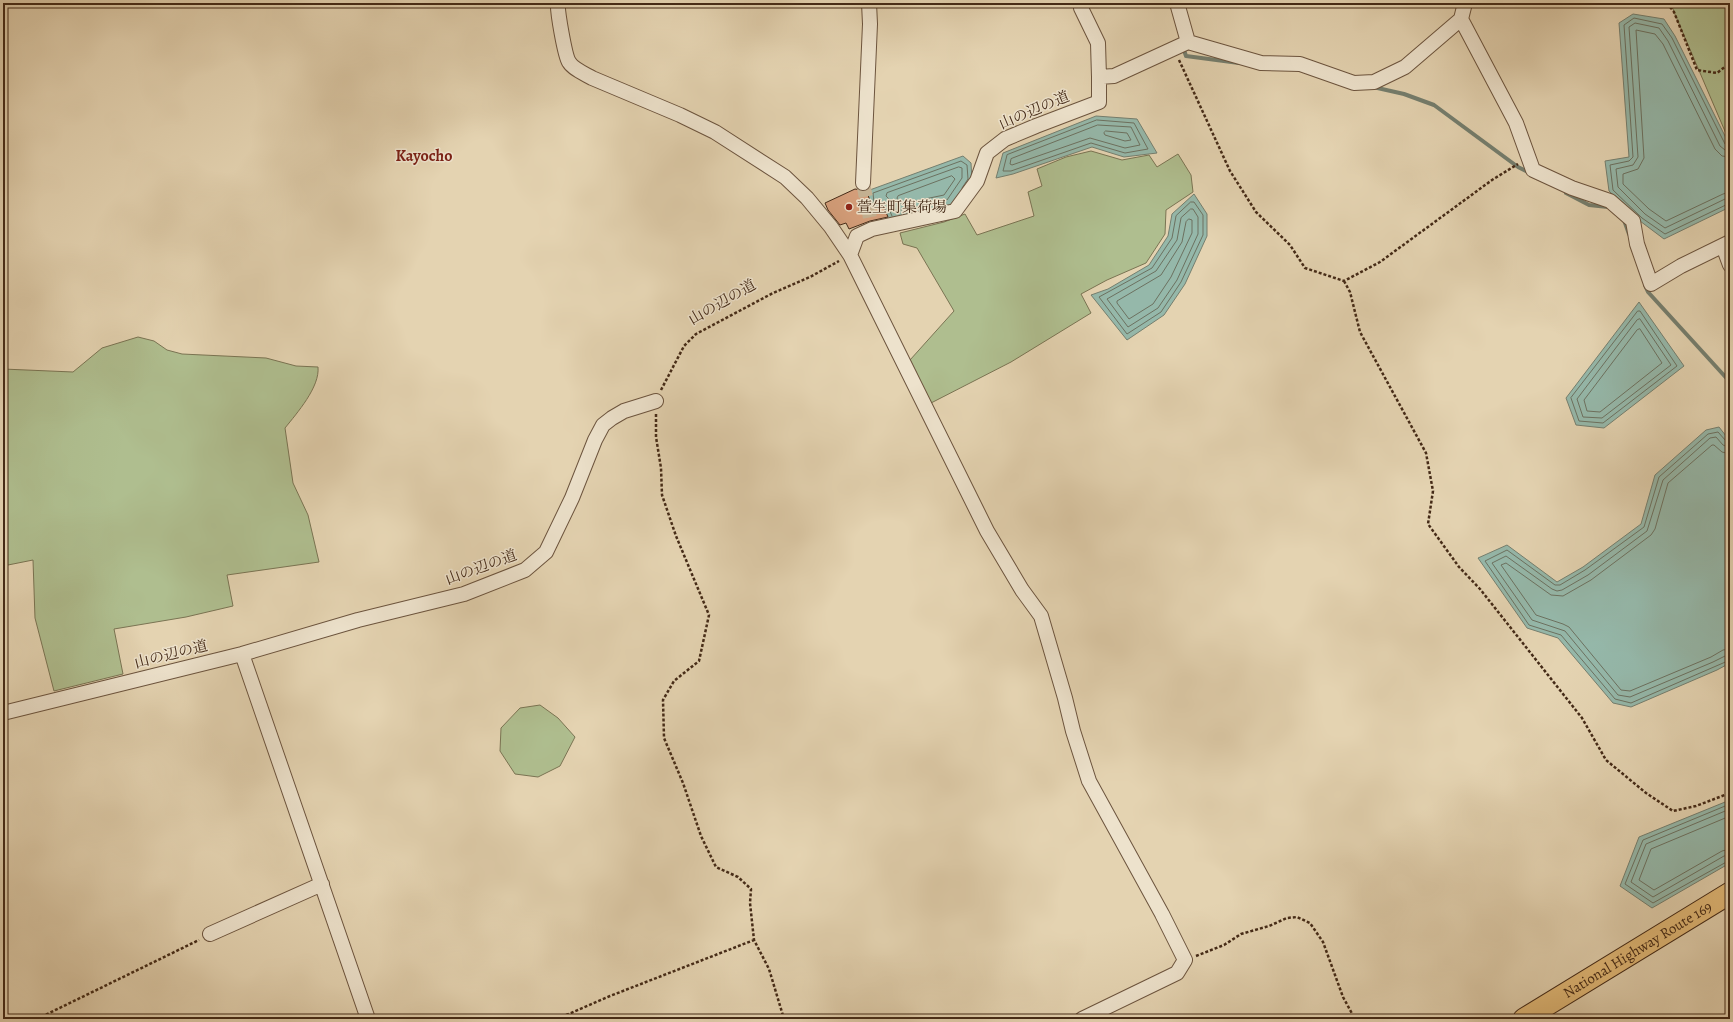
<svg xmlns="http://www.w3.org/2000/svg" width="1733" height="1022" font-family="Alegreya,'Noto Serif JP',serif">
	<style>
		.green { fill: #afbe8f; stroke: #7a7453 }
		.water { fill: #95b8aa; stroke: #757f6f }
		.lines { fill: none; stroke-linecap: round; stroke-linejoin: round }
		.shore { stroke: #6c7160; stroke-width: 1 }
		.stream { stroke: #757f6f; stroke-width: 4 }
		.building { fill: #d69f7b; stroke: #442a17 }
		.minor-tunnel { stroke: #c4b192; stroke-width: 14; stroke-dasharray: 14 7; stroke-linecap: butt }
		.minor-casing { stroke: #6c543e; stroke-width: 16 }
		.highway-casing { stroke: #442a17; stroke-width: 23 }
		.path { stroke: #442a17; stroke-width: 2.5; stroke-dasharray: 3 2; stroke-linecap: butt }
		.minor { stroke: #ede2cc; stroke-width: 14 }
		.highway { stroke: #e2ba78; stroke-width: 21 }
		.poi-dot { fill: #8f2418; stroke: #ede2cc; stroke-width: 1.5 }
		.labels { text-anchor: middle; stroke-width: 3; stroke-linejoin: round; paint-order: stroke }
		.street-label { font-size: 15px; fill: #442a17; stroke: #ede2cc }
		.poi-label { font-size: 15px; fill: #442a17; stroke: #ede2cc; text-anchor: start }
		.neighbourhood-label { font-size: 16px; font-weight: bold; fill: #7a1f14; stroke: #ede2cc }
	</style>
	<rect width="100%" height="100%" fill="#e4d3b1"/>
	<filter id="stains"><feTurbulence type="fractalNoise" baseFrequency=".005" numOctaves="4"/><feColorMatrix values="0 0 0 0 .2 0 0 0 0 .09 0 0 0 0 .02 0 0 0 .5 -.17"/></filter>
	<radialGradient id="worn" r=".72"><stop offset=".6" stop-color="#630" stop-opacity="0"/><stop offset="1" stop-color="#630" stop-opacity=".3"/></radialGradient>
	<path class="green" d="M 1671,3 L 1730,3 L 1730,143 L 1674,12 Z
		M 1091,151 L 1122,160 L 1149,155 L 1157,167 L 1178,154 L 1191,175 L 1193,192 L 1166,210 L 1165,234 L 1146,263 L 1107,280 L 1081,294 L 1091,313 L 1011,362 L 931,403 L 910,360 L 954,311 L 917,248 L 903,244 L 900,233 L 944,222 L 965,214 L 977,235 L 1034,216 L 1028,192 L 1042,186 L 1037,169 L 1066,157 Z
		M 138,337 L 154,341 L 167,350 L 182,354 L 266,358 L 296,366 L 318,367 C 320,387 297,413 285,428 L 293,483 L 308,515 L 319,562 L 227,575 L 233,606 L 186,617 L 114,629 L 123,674 L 54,691 L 35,618 L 33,560 L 3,566 L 3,369 L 73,372 L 102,348 Z
		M 540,705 L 558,718 L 575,737 L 560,766 L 538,777 L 515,774 L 500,751 L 501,728 L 520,708 Z"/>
	<path class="water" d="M 1633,14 L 1664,19 L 1675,36 L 1730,146 L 1730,207 L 1664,239 L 1640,221 L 1609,191 L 1605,161 L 1629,157 L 1619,23 Z
		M 1096,116 L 1137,119 L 1157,153 L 1124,157 L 1092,147 L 1013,174 L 996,178 L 1003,153 Z
		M 963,156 L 971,163 L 972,181 L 953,208 L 889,222 L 883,205 L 872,209 L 867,191 Z
		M 1194,194 L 1207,214 L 1207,236 L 1185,284 L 1164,315 L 1127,340 L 1091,295 L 1108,289 L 1149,265 L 1168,236 L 1172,214 Z
		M 1639,302 L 1684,366 L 1604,428 L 1576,425 L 1566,398 Z
		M 1719,427 L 1730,441 L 1730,663 L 1717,670 L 1631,707 L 1613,703 L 1558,638 L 1527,628 L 1478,558 L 1507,545 L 1557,582 L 1583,567 L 1641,524 L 1655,475 L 1706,430 Z
		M 1730,800 L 1730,863 L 1652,908 L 1620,886 L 1639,837 Z"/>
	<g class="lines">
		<path class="shore" d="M 1097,120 L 1134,123 L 1148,149 L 1125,153 L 1091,143 L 1011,171 L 1003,171 L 1007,155 Z
			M 1098,125 L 1131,127 L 1140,145 L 1125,148 L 1090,138 L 1012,165 L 1010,164 L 1011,159 Z
			M 1106,131 L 1127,133 L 1131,140 L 1125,141 L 1105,135 L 1104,133 Z
			M 1730,146 L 1725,144 L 1672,38 L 1662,24 L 1634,18 L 1624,25 L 1633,157 L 1629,161 L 1610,165 L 1613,190 L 1642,218 L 1665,234 L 1730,203
			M 1730,151 L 1725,150 L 1720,146 L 1668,41 L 1659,28 L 1635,23 L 1629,27 L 1638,157 L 1633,165 L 1616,169 L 1618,187 L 1645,214 L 1665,228 L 1725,199 L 1730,198
			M 1730,157 L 1722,156 L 1715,149 L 1663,44 L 1655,34 L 1636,30 L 1644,158 L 1638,169 L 1623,174 L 1623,184 L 1649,209 L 1666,221 L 1723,194 L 1730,192
			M 959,167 L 962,168 L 962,178 L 947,200 L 896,211 L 891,201 L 886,196 L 887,193 Z
			M 952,176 L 955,179 L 944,195 L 901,204 L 899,203 L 897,198 L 898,196 Z
			M 1191,202 L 1194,202 L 1203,215 L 1203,235 L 1181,282 L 1161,312 L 1127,334 L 1099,297 L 1152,268 L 1172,238 L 1176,216 Z
			M 1191,209 L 1193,209 L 1198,217 L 1198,234 L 1177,280 L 1158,308 L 1128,327 L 1107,299 L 1156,271 L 1177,240 L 1181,218 Z
			M 892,216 L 886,202 L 874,203 L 873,193 L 961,161 L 967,165 L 968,179 L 962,188
			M 1189,219 L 1192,220 L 1192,233 L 1171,277 L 1153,304 L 1129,319 L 1117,303 L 1117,301 L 1161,275 L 1182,242 L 1186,222 Z
			M 1638,311 L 1640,311 L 1677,366 L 1603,423 L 1579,421 L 1571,398 Z
			M 1640,319 L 1671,365 L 1602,418 L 1583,417 L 1577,399 L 1637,320 Z
			M 1640,329 L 1662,363 L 1600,412 L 1587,411 L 1584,400 L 1637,330 Z
			M 1730,443 L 1726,441 L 1718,432 L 1708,434 L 1659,477 L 1644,527 L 1585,570 L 1560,585 L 1555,585 L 1507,550 L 1485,561 L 1529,625 L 1561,635 L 1615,699 L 1631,703 L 1730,660
			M 1730,448 L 1723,445 L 1716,437 L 1710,438 L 1663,480 L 1647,531 L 1588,575 L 1562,590 L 1557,591 L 1552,589 L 1506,556 L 1492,563 L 1532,620 L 1565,631 L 1618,695 L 1630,697 L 1713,662 L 1725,656 L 1730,655
			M 1730,454 L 1722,452 L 1714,445 L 1712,445 L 1668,483 L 1655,529 L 1651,535 L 1591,580 L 1563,596 L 1551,595 L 1506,563 L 1501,565 L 1536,615 L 1563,624 L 1569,627 L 1621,690 L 1630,691 L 1711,657 L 1723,650 L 1730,649
			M 1730,804 L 1643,840 L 1625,884 L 1653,903 L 1730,860
			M 1730,809 L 1646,844 L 1631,882 L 1653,897 L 1724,856 L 1730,855
			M 1730,816 L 1651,849 L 1639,880 L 1654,890 L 1722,851 L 1730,849"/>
		<path class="stream" d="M 1183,47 L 1186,56 L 1239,63
			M 1373,87 L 1404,94 L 1434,105 L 1518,167 L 1530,173
			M 1566,193 L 1589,205 L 1608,207
			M 1624,220 L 1629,234
			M 1645,285 L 1648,292 L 1730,382"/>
	</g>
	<path class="building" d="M 855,189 L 867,191 L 872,209 L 883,205 L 888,217 L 870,221 L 849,229 L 846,223 L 840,225 L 828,210 L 825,203 Z"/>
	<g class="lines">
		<path class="minor-tunnel" d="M 863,183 L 871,223"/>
		<defs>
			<path id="minor" d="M 558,3 C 557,11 565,56 569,62 C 573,69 585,74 592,78 L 680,115 L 715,132 L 785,177 L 807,198 L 831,227 L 850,255 L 987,531 L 1022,590 L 1041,616 L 1065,698 L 1073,731 L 1089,781 L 1162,914 L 1185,960 L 1177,973 L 1082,1019
				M 1177,3 L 1188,42
				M 1081,8 L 1098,43 L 1099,77
				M 1461,19 L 1516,123 L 1533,170 L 1572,188 L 1610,201 L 1633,221 L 1637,244 L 1651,284 L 1681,266 L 1730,242
				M 863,183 L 870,24 L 869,3
				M 1723,246 L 1730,265
				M 850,255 L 857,236 L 872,229 L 955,211 L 977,181 L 987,153 L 1005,139 L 1036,126 L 1099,102 L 1099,77 L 1114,76 L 1188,42 L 1261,63 L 1300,64 L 1354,83 L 1374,82 L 1405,67 L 1461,19 L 1465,3
				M 242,654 L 368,1019
				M 3,713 L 242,654 L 358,620 L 464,594 L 525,570 L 546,552 L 572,498 L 595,440 L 603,425 L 612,418 L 624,411 L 656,401
				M 210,934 L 322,884"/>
			<g id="highway">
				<path id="s1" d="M 1524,1019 L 1730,893"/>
			</g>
		</defs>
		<use href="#minor" class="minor-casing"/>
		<use href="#highway" class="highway-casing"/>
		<path class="path" d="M 1667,3 L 1674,12 L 1697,70 L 1717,73 L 1730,63
			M 1179,60 L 1230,171 L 1256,212 L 1290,245 L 1305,268 L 1344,281 L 1380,262 L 1492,180 L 1518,164
			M 1344,281 L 1350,292 L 1360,332 L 1426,453 L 1433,491 L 1428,524 L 1459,567 L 1480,589 L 1582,718 L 1606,760 L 1646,793 L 1673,811 L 1696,806 L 1730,793
			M 661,390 L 684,346 L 696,334 L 773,293 L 810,277 L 839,261
			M 656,414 L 656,437 L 661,468 L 662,495 L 676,536 L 709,615 L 699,661 L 674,681 L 663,700 L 664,738 L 683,783 L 701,836 L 716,867 L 738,877 L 751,889 L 750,903 L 754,940 L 769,969 L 784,1019
			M 1196,956 L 1224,945 L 1241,934 L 1269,926 L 1287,918 L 1297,917 L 1310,923 L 1323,942 L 1343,997 L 1355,1019
			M 37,1019 L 199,940
			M 557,1019 L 610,996 L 754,940"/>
		<use href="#minor" class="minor"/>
		<use href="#highway" class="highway"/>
	</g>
	<circle class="poi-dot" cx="849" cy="207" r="4"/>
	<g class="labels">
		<g class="street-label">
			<text transform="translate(1034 110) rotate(-23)" y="5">山の辺の道</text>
			<text transform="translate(722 302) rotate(-30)" y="5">山の辺の道</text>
			<text transform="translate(481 567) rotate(-20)" y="5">山の辺の道</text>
			<text transform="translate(171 654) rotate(-14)" y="5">山の辺の道</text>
			<text dy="5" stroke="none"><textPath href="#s1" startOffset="133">National Highway Route 169</textPath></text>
		</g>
		<g class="poi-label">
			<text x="857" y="212">萱生町集荷場</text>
		</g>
		<g class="neighbourhood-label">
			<text x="424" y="161">Kayocho</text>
		</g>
	</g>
	<rect width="1733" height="1022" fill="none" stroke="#e4d3b1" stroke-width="16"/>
	<rect x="4" y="4" width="1725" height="1014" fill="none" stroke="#442a17" stroke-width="2"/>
	<rect x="8" y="8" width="1717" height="1006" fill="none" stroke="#442a17"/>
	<rect width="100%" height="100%" filter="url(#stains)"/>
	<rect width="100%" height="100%" fill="url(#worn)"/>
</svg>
